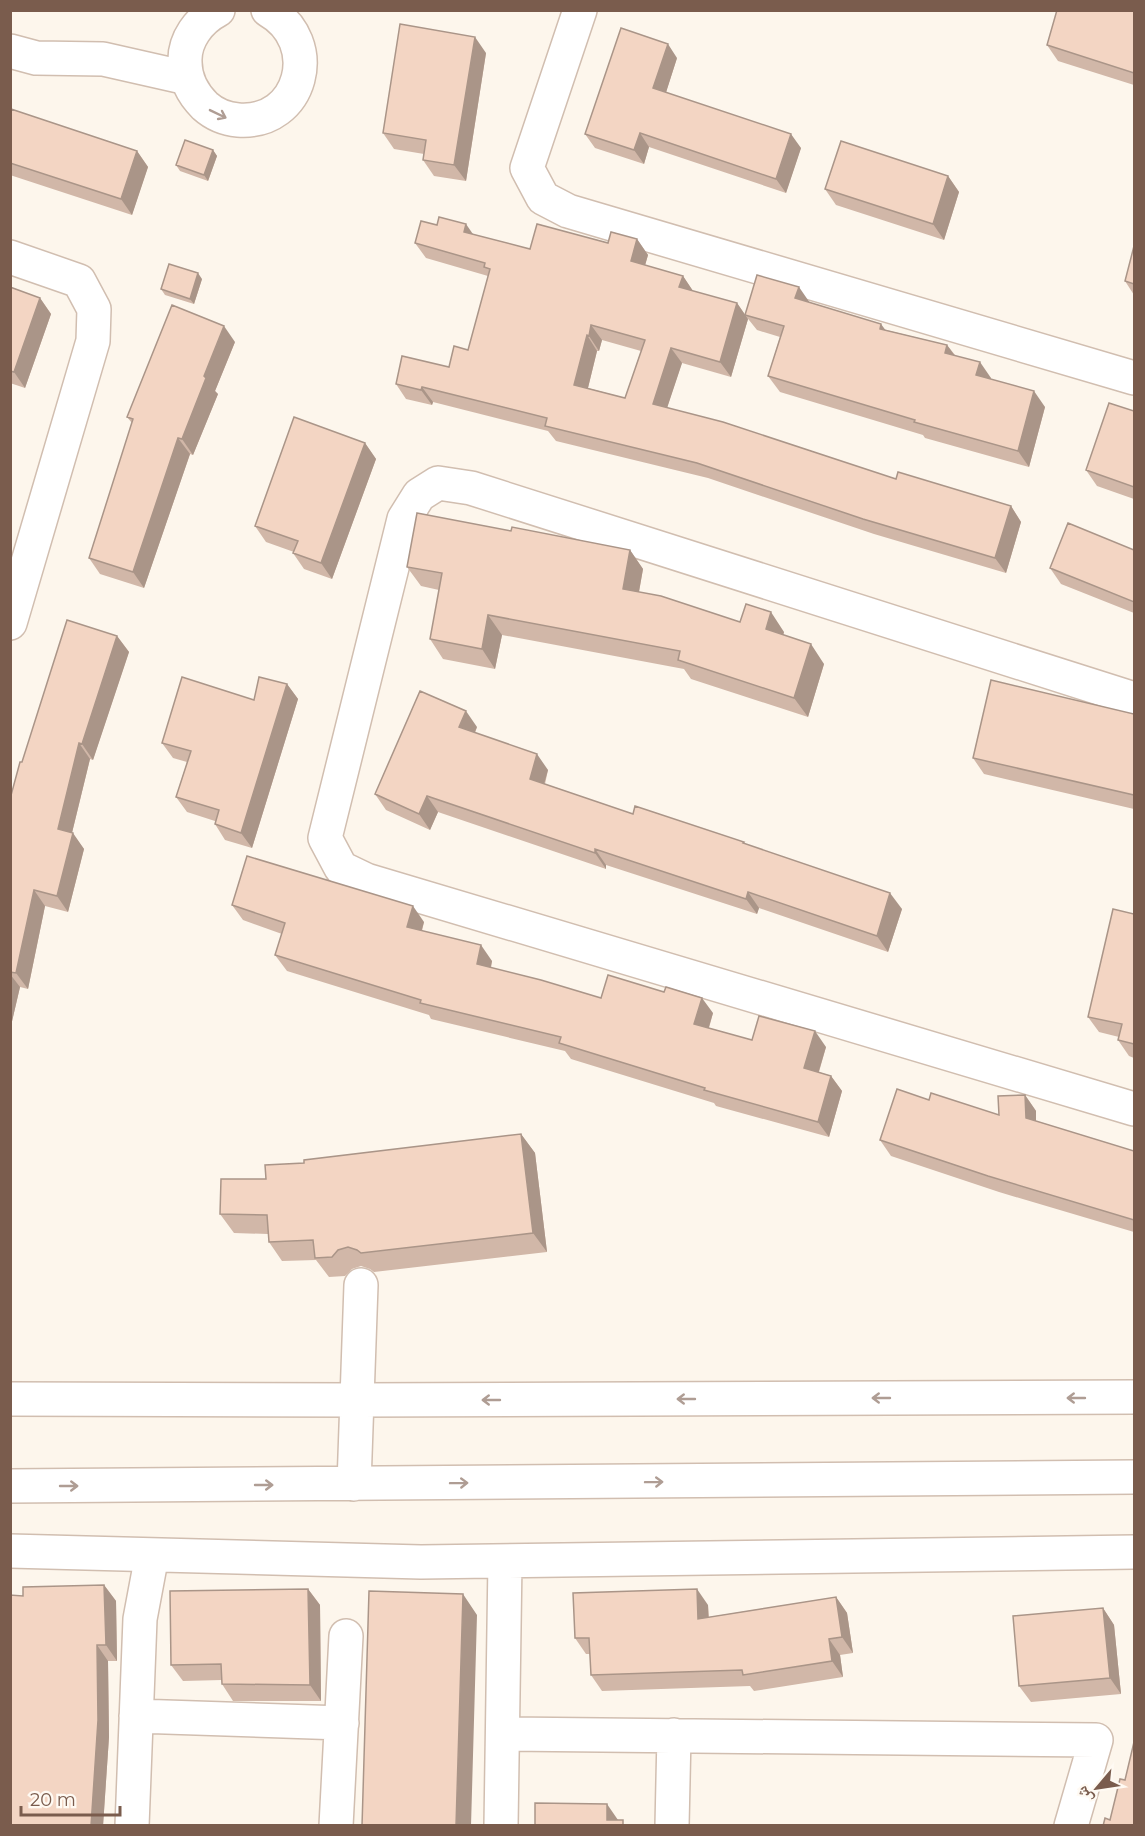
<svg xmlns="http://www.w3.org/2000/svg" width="1145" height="1836" font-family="Montserrat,'Noto Naskh Arabic',sans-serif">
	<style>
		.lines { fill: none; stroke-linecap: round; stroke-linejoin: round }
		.minor-casing { stroke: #d1beb0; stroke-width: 36 }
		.minor { stroke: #fff; stroke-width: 33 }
		.wall { fill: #d1b7a8; fill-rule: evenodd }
		.shaded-wall { fill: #aa9588 }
		.building { fill: #f3d5c3; stroke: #aa9588; stroke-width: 1.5; fill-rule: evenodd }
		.oneway { stroke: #af9d94 }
	</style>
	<rect width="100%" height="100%" fill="#fdf6ec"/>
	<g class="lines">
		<defs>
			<path id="minor" d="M 218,10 C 199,20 184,40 185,62 C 185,79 193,94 205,106 C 214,114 226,119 238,120 C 302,125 324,42 268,10
				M 580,10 L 527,168 L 543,198 L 568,211 L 1134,378
				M 10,51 L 36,58 L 103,59 L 187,78
				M 10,257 L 79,281 L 94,309 L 93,341 L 10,623
				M 1134,699 L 471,488 L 438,483 L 419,495 L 404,519 L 325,838 L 341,868 L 366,880 L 1134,1109
				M 10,1399 L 357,1400 L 1134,1397
				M 354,1484 L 361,1285
				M 10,1486 L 1134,1477
				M 10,1551 L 421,1562 L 1134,1552
				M 136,1716 L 342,1723
				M 503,1734 L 1096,1740 L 1071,1826
				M 132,1826 L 140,1619 L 152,1555
				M 336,1826 L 346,1636
				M 501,1826 L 505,1561
				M 672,1826 L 674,1735"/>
		</defs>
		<use href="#minor" class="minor-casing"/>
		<use href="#minor" class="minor"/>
	</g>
	<path class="wall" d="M 1134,10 L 1134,85 L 1058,61 L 1047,45 Z
		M 486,53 L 466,181 L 434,176 L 423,160 L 424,154 L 394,149 L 383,133 Z
		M 677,58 L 666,92 L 801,148 L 786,193 L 649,147 L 644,164 L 595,148 L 585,134 Z
		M 10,110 L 137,151 L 148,167 L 132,215 L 10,175 Z
		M 213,150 L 217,156 L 208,181 L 180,171 L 176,165 Z
		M 948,176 L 959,192 L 944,240 L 836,205 L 825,189 Z
		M 437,225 L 530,249 L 608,243 L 637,239 L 648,255 L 645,265 L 683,276 L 693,291 L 737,303 L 748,319 L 731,377 L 682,363 L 667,408 L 896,479 L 1011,506 L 1021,522 L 1006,573 L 874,534 L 708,478 L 556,441 L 548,431 L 433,402 L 432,405 L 406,399 L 396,384 L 449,367 L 468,350 L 488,276 L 426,258 L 415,243 ZM 602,340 L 641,351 L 625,398 L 588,388 L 597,351 L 599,351 Z
		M 1134,246 L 1134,295 L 1125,281 Z
		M 202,279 L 194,304 L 165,295 L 161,289 Z
		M 10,287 L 40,298 L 51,314 L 25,388 L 10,383 Z
		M 809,302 L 886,330 L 947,345 L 955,355 L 991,378 L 990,379 L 1045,407 L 1029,467 L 925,438 L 923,435 L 780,392 L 768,376 L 780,337 L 757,330 L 745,315 Z
		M 235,342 L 215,391 L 218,394 L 193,455 L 190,454 L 144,588 L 100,574 L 89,558 L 132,423 L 127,417 Z
		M 1134,411 L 1134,499 L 1097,486 L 1086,470 Z
		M 365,443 L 376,459 L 332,579 L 304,569 L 293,553 L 294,552 L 266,542 L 255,526 Z
		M 511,531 L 630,550 L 643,569 L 639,592 L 740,622 L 784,632 L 783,635 L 824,664 L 808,717 L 691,679 L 684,669 L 502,635 L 495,669 L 443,659 L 430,639 L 439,590 L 421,586 L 407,567 Z
		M 1134,550 L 1134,613 L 1061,584 L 1050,568 Z
		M 117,636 L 129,652 L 93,760 L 90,759 L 72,833 L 84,849 L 68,912 L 45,906 L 28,989 L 20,987 L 10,1030 L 10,799 Z
		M 287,684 L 298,699 L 252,848 L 225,840 L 215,824 L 215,821 L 187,812 L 176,797 L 187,762 L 173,758 L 162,743 L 254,700 Z
		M 1134,714 L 1134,809 L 984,774 L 973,758 Z
		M 477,727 L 475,733 L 548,770 L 545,784 L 633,814 L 746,844 L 902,909 L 888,952 L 759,908 L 757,914 L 606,865 L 606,869 L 438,812 L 430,830 L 386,810 L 375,794 Z
		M 232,905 L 424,922 L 422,931 L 492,961 L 491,968 L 601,998 L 713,1013 L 709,1028 L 752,1040 L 826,1047 L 819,1072 L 831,1076 L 842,1091 L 829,1137 L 716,1106 L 714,1103 L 571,1059 L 565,1051 L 431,1019 L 429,1015 L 287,971 L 275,955 L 282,934 L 243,920 Z
		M 1134,914 L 1134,1058 L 1129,1056 L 1118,1040 L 1119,1037 L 1099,1032 L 1088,1017 Z
		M 1025,1095 L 1036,1111 L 1036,1121 L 1134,1151 L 1134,1232 L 999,1192 L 891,1156 L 880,1140 L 929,1100 L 999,1115 Z
		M 521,1134 L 535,1153 L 547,1252 L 374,1272 L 370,1269 L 361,1266 L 352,1269 L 345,1276 L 329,1277 L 316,1260 L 282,1261 L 269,1242 L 268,1234 L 234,1233 L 220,1214 L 266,1179 L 304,1163 Z
		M 104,1585 L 116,1601 L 117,1661 L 108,1661 L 109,1737 L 103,1826 L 10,1826 L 23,1596 Z
		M 308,1589 L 320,1605 L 321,1701 L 233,1701 L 222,1684 L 222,1680 L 183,1681 L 171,1665 Z
		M 836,1597 L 847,1613 L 853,1653 L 840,1655 L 843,1677 L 754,1691 L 750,1686 L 602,1691 L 591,1675 L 590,1654 L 586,1654 L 575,1638 L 708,1605 L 709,1617 Z
		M 1103,1608 L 1114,1625 L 1121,1694 L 1031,1702 L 1019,1686 Z"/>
	<path class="shaded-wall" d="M 475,37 L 486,53 L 466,181 L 454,165 Z
		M 668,44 L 677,58 L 663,102 L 653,88 Z
		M 640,133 L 649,147 L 644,164 L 634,150 Z
		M 791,134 L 801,148 L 786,193 L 776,179 Z
		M 213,150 L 217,156 L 208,181 L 204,175 Z
		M 137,151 L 148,167 L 132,215 L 121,199 Z
		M 948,176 L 959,192 L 944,240 L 933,224 Z
		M 466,224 L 477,240 L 464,232 Z
		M 637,239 L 648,255 L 642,276 L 631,261 Z
		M 198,273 L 202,279 L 194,304 L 190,299 Z
		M 683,276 L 693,291 L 679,287 Z
		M 799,287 L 810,303 L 795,298 Z
		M 40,298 L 51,314 L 25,388 L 14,372 Z
		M 737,303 L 748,319 L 731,377 L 720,362 Z
		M 881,324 L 892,339 L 880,329 Z
		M 591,325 L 602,340 L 599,351 L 589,336 Z
		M 224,326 L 235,342 L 215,391 L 218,394 L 193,455 L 182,439 L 204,376 Z
		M 587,335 L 597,351 L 585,400 L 574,385 Z
		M 947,345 L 958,360 L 945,353 Z
		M 671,348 L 682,363 L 663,420 L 653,404 Z
		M 980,362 L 991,378 L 987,391 L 976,375 Z
		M 422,387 L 433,402 L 432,405 L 421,390 Z
		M 1034,391 L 1045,407 L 1029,467 L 1018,451 Z
		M 178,438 L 190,454 L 144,588 L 133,572 Z
		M 365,443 L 376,459 L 332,579 L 321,563 Z
		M 1011,506 L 1021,522 L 1006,573 L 995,558 Z
		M 630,550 L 643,569 L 636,608 L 623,589 Z
		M 771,612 L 784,632 L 779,649 L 766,629 Z
		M 488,615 L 502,635 L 495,669 L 482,649 Z
		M 117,636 L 129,652 L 93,760 L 82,744 Z
		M 811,644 L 824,664 L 808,717 L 794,698 Z
		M 287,684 L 298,699 L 252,848 L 241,833 Z
		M 466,711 L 477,727 L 470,743 L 459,727 Z
		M 79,743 L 90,759 L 69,845 L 58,829 Z
		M 537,754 L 548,770 L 541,795 L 530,779 Z
		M 427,796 L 438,812 L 430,830 L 419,814 Z
		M 73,833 L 84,849 L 68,912 L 57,896 Z
		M 595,849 L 606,865 L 606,869 L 595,853 Z
		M 34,890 L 45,906 L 28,989 L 16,973 Z
		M 748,892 L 759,908 L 757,914 L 746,899 Z
		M 890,893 L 902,909 L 888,952 L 877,936 Z
		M 413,906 L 424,922 L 418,943 L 407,927 Z
		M 481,945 L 492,961 L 488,980 L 477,964 Z
		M 10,974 L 20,987 L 10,1030 Z
		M 702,998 L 713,1013 L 705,1040 L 694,1024 Z
		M 815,1031 L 826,1047 L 815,1084 L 804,1068 Z
		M 831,1076 L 842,1091 L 829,1137 L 818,1122 Z
		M 1025,1095 L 1036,1111 L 1036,1133 L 1026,1118 Z
		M 521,1134 L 535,1153 L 547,1252 L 533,1233 Z
		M 104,1585 L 116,1601 L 117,1661 L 106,1645 Z
		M 308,1589 L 320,1605 L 321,1701 L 310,1685 Z
		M 697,1589 L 708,1605 L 709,1635 L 698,1619 Z
		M 463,1594 L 477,1615 L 471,1826 L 456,1826 Z
		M 836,1597 L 847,1613 L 853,1653 L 842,1637 Z
		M 1103,1608 L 1114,1625 L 1121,1694 L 1110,1678 Z
		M 829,1639 L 840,1655 L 843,1677 L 832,1661 Z
		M 97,1645 L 108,1661 L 109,1737 L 103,1826 L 91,1826 Z
		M 607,1804 L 618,1820 L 607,1820 Z"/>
	<path class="building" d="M 1057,10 L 1134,10 L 1134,73 L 1047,45 Z
		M 400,24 L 475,37 L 454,165 L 423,160 L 426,140 L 383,133 Z
		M 621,28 L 668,44 L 653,88 L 791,134 L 776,179 L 640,133 L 634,150 L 585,134 Z
		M 11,109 L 137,151 L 121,199 L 10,163 Z
		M 185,140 L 213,150 L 204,175 L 176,165 Z
		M 841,141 L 948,176 L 933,224 L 825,189 Z
		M 439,217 L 466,224 L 464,232 L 530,249 L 537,224 L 608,243 L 611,232 L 637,239 L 631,261 L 683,276 L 679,287 L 737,303 L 720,362 L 671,348 L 653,404 L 723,422 L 896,479 L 898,472 L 1011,506 L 995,558 L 863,519 L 697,463 L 545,426 L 547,418 L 422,387 L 421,390 L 396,384 L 402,356 L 449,367 L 454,346 L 468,350 L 490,269 L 484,267 L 485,263 L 415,243 L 421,221 L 437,225 ZM 591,325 L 645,340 L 625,398 L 574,385 L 587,335 L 589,336 Z
		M 1134,246 L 1134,284 L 1125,281 Z
		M 169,264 L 198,273 L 190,299 L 161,289 Z
		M 757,275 L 799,287 L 795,298 L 881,324 L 880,329 L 947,345 L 945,353 L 980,362 L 976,375 L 1034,391 L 1018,451 L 914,422 L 915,420 L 768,376 L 784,326 L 745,315 Z
		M 10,287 L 40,298 L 14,372 L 10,371 Z
		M 172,305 L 224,326 L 204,376 L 206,378 L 182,439 L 178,438 L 133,572 L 89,558 L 133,419 L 127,417 Z
		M 1109,403 L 1134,411 L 1134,487 L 1086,470 Z
		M 294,417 L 365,443 L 321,563 L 293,553 L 298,541 L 255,526 Z
		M 417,513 L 511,531 L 512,527 L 630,550 L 623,589 L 661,596 L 740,622 L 746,604 L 771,612 L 766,629 L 811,644 L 794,698 L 678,660 L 680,651 L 488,615 L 482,649 L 430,639 L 442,573 L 407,567 Z
		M 1068,523 L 1134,550 L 1134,602 L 1050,568 Z
		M 67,620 L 117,636 L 82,744 L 79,743 L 58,829 L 73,833 L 57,896 L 34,890 L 16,973 L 10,972 L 10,799 L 20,762 L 22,762 Z
		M 182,677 L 254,700 L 259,677 L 287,684 L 241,833 L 215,824 L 219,810 L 176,797 L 191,751 L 162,743 Z
		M 991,680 L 1134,714 L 1134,795 L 973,758 Z
		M 420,691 L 466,711 L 459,727 L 537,754 L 530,779 L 633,814 L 635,806 L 744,842 L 743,843 L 890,893 L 877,936 L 748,892 L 746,899 L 595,849 L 595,853 L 427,796 L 419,814 L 375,794 Z
		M 247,856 L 413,906 L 407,927 L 481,945 L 477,964 L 541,980 L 601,998 L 608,975 L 664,992 L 666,987 L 702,998 L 694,1024 L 752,1040 L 759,1016 L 815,1031 L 804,1068 L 831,1076 L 818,1122 L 704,1090 L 705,1088 L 559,1043 L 561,1037 L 420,1003 L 421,1000 L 275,955 L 285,923 L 232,905 Z
		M 1113,909 L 1134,914 L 1134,1044 L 1118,1040 L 1122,1024 L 1088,1017 Z
		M 897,1089 L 929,1100 L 931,1093 L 999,1115 L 998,1096 L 1025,1095 L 1026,1118 L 1134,1151 L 1134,1220 L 988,1176 L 880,1140 Z
		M 521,1134 L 533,1233 L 361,1253 L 357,1250 L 348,1247 L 338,1250 L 332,1257 L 315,1258 L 313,1240 L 269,1242 L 267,1215 L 220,1214 L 221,1179 L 266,1179 L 265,1165 L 304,1163 L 304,1160 Z
		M 104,1585 L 106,1645 L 97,1645 L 98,1720 L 91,1826 L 10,1826 L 10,1595 L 23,1596 L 23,1587 Z
		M 308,1589 L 310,1685 L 222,1684 L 221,1664 L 171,1665 L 170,1591 Z
		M 697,1589 L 698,1619 L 836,1597 L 842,1637 L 829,1639 L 832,1661 L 743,1675 L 742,1670 L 591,1675 L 589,1638 L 575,1638 L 573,1593 Z
		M 369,1591 L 463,1594 L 456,1826 L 362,1826 Z
		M 1103,1608 L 1110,1678 L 1019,1686 L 1013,1616 Z
		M 1134,1742 L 1134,1826 L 1103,1826 L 1105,1818 L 1110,1820 L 1120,1779 L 1125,1780 Z
		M 535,1803 L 607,1804 L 607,1820 L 623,1820 L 623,1826 L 535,1826 Z"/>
	<defs><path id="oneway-shaft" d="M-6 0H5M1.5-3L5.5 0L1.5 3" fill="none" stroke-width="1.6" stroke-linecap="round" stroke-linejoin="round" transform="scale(1.5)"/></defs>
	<g class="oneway">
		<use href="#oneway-shaft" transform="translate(218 114) rotate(26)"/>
		<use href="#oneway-shaft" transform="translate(881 1398) rotate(180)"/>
		<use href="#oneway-shaft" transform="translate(1076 1398) rotate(180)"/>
		<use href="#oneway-shaft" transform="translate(686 1399) rotate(180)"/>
		<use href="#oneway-shaft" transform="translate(491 1400) rotate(180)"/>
		<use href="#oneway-shaft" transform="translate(654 1482) rotate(-1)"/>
		<use href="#oneway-shaft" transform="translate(459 1483) rotate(-1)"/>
		<use href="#oneway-shaft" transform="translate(264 1485)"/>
		<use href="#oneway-shaft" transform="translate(69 1486)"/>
	</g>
	<rect width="1145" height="1836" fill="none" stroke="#7a5c4d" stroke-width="24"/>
	<g transform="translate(1097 1788) rotate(241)" stroke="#fffaf3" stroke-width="4.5" paint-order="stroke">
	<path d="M0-4.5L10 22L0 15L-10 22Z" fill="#7a5c4d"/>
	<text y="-9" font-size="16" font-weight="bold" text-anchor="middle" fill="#7a5c4d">ش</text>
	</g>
	<path d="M21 1806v9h99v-9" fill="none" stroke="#7a5c4d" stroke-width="3"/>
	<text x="30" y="1806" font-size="18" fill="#7a5c4d" stroke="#fffaf3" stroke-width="4.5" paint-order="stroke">20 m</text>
</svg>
